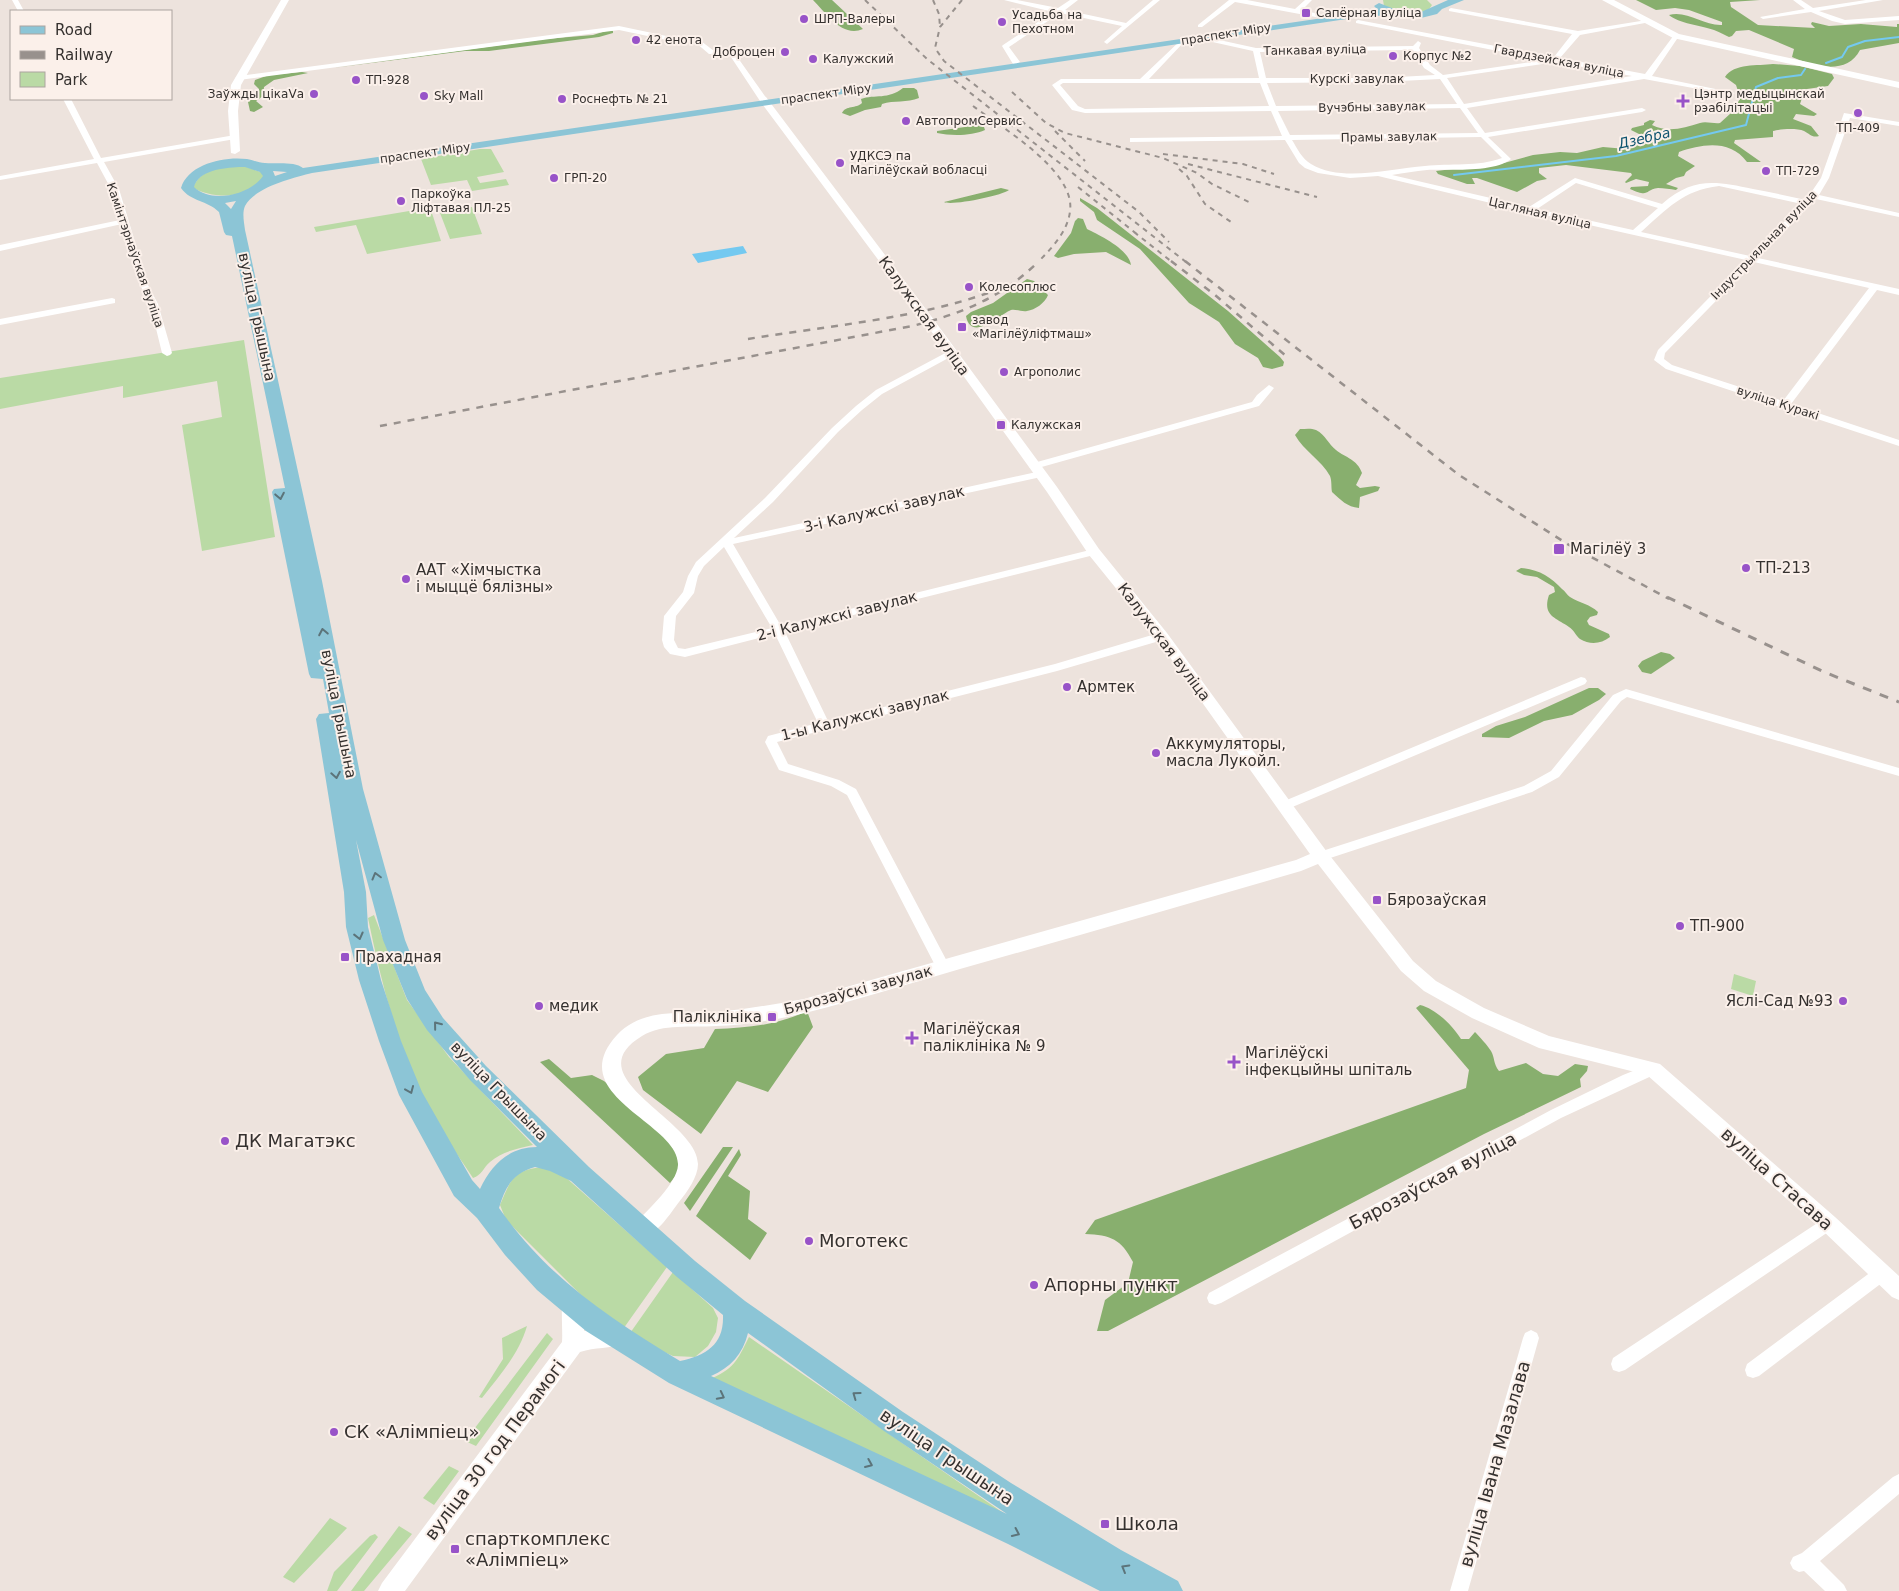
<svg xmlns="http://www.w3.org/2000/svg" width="1899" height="1591" font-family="'DejaVu Sans',sans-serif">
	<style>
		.green { fill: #badaa5 }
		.forest { fill: #88af6e }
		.water { fill: #74c9f0 }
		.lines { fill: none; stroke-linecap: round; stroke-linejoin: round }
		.stream { stroke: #74c9f0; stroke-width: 2 }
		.minor { fill: #fff; fill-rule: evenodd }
		.tertiary { fill: #fff; fill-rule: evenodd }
		.secondary { fill: #fff; fill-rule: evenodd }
		.primary { fill: #8cc5d6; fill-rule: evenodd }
		.rail-far2 { stroke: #98918d; stroke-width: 2; stroke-dasharray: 5 5; stroke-linecap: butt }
		.rail-far1 { stroke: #98918d; stroke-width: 2.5; stroke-dasharray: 7 7; stroke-linecap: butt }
		.rail { stroke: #98918d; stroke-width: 3; stroke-dasharray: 9 9; stroke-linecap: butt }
		.oneway { stroke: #5c747a }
		.poi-dot { fill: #9853c8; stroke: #fbf0ea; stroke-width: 2 }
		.labels { text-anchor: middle; stroke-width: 4; stroke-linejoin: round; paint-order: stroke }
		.far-poi-label { font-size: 12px; fill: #35312f; stroke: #fbf0ea; text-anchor: start }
		.far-street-label { font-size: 12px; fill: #35312f; stroke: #fbf0ea }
		.far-water-label { font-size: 14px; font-style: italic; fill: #105570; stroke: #fbf0ea }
		.street-label { font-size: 15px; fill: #35312f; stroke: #fbf0ea }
		.poi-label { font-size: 15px; fill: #35312f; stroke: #fbf0ea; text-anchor: start }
		.near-poi-label { font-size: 18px; fill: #35312f; stroke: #fbf0ea; text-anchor: start }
		.near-street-label { font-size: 18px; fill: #35312f; stroke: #fbf0ea }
	</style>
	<rect width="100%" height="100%" fill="#ede3dd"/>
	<path class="green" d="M 1383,0 L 1427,0 L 1432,5 C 1423,21 1396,11 1384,6 Z
		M 480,149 L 491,149 L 504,172 L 477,177 L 480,183 L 506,179 L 509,185 L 472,191 L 467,180 L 431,185 L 421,159 Z
		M 244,166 L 266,174 C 262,179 257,185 252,188 C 234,199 211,197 193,188 C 201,167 225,167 244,166 Z
		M 472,207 L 482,234 L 450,239 L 440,213 L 442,211 Z
		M 427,208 L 431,210 L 441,241 L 367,254 L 356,225 L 316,232 L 314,227 Z
		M 244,340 L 275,537 L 202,551 L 182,425 L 222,417 L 217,381 L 123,398 L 123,386 L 0,409 L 0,378 Z
		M 374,915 L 407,1000 L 449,1057 L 533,1145 C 517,1149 502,1151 490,1162 C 483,1168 482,1175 473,1178 C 460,1158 445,1138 434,1117 C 399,1056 382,986 368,918 Z
		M 1734,974 L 1756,981 L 1753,996 L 1731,989 Z
		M 543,1167 L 563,1175 L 667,1267 L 621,1332 L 587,1301 L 506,1220 L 500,1205 C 511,1179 513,1170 543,1167 Z
		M 673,1272 L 713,1308 L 718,1318 L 716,1332 L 708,1346 L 695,1357 L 673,1356 L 628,1336 Z
		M 527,1326 C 519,1354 500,1375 482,1398 L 479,1397 L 503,1359 L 502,1338 Z
		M 547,1333 L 553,1339 L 476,1446 L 465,1441 Z
		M 749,1337 L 1012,1519 L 708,1380 C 734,1369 737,1361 749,1337 Z
		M 449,1466 L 459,1471 L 434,1505 L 423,1498 Z
		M 330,1518 L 347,1528 L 294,1583 L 283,1577 Z
		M 399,1526 L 412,1534 L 364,1591 L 351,1591 Z
		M 375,1534 L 378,1537 L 337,1591 L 327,1591 L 334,1572 L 370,1536 Z"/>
	<path class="forest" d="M 813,0 L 832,0 L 863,29 C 842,38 826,13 813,0 Z
		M 1636,0 L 1760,0 L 1730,2 L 1731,7 L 1758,25 L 1815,28 L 1811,24 L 1812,22 L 1829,26 L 1861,24 L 1897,27 L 1897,24 L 1899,24 L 1899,43 L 1860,50 C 1847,76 1813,66 1792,57 L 1794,49 L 1749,30 L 1736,31 L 1732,36 L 1729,37 C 1724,35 1720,32 1714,30 C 1702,26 1678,23 1669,15 C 1687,10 1704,26 1722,25 L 1722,22 L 1689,10 L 1675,8 L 1656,10 Z
		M 609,30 L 613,31 L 613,33 L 599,37 L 489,51 L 465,51 L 332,68 L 545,39 L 593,35 Z
		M 1773,64 L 1800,66 L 1832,74 L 1834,78 L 1828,86 L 1800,90 L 1803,95 L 1800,104 L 1817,114 L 1814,116 L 1796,114 L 1793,119 L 1811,126 L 1819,136 C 1812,138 1810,134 1804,131 C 1797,128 1780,129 1773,131 L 1773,137 L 1735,140 L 1734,143 L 1761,162 L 1747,162 C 1730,139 1702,144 1679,152 L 1678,156 L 1695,166 L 1686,172 L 1684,176 L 1676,178 L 1666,184 L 1678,188 L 1676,190 C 1670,189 1664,188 1658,188 C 1644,190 1650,198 1630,189 L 1631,187 L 1648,186 L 1649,182 L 1636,179 L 1626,183 L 1625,182 L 1632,175 L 1631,173 L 1566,165 L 1539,168 L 1539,173 L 1547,179 L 1537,181 L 1517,192 L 1477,178 L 1472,178 L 1475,184 L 1467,184 L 1438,174 L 1436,171 L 1504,163 L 1533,155 L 1560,152 L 1577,153 L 1603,147 L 1626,149 L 1643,136 L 1631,130 L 1632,128 L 1644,125 L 1644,123 L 1650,120 L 1655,121 L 1652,125 C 1668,133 1684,128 1700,123 C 1706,121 1714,124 1720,123 L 1731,113 L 1742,96 L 1739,94 L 1736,85 L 1725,77 C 1734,63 1758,66 1773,64 Z
		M 302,72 L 308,73 L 274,80 L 264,87 L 263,96 L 256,101 L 263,107 L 254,112 L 250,111 L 248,102 L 249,98 L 259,92 L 259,89 L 254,84 L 255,80 L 269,75 Z
		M 903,88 L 914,88 L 917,90 L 919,98 C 907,103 894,100 882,104 L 881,107 L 865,110 L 850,116 L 842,113 C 846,105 856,109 862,103 L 861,99 C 875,94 888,100 903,88 Z
		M 979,125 L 984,127 L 985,130 C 972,136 951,136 937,133 L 937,131 Z
		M 1001,188 L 1009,190 C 1001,196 951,206 944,202 Z
		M 1080,198 L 1097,208 L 1228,311 L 1280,357 L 1284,362 L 1283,366 L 1272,369 L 1263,367 L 1258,358 L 1235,344 L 1219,322 L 1189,303 L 1140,249 L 1097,220 L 1094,212 L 1080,201 Z
		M 1078,218 L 1083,219 L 1087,229 C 1099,235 1129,249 1131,265 L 1106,252 L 1074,254 L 1058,258 L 1054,256 L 1071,233 L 1075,221 Z
		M 1027,279 L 1034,281 L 1048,295 C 1045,303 1035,310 1027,311 C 1022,312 1016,309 1011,310 C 1000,314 971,343 966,316 L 971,312 L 993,303 Z
		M 1300,429 C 1306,429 1311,428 1316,430 C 1326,435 1328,444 1336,450 C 1346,458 1357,459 1362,473 L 1356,485 L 1360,488 L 1375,486 L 1380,487 L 1378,491 L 1360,497 L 1359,508 C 1347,507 1341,500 1332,492 C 1331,487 1332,481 1330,476 C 1321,460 1304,451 1295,435 Z
		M 1521,568 C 1538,569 1551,577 1562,589 C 1565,591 1567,595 1570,597 C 1579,603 1590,604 1598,612 L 1597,615 L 1590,617 L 1587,621 L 1589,625 L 1609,634 L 1610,637 C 1601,644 1590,645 1580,639 C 1576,636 1574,630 1569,627 C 1556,618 1542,616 1549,595 L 1555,592 L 1554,587 L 1537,577 L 1524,575 L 1516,571 Z
		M 1661,652 L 1670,654 L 1675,658 L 1651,674 L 1642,672 L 1638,666 L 1642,661 Z
		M 1589,688 L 1598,688 L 1606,694 L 1599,700 L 1572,715 L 1544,721 L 1509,738 L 1482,737 L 1482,734 L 1496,726 L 1525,717 Z
		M 1420,1005 C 1436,1009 1452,1025 1461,1039 L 1469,1039 L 1475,1032 C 1479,1036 1488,1046 1491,1051 C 1495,1058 1493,1063 1499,1071 L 1526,1063 L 1543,1074 L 1558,1076 L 1575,1064 L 1588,1066 L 1587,1071 L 1580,1079 L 1581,1087 L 1484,1134 L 1108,1331 L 1097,1331 L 1105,1300 L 1128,1283 L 1133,1262 C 1121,1239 1111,1235 1085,1234 L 1095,1220 L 1466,1088 L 1469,1070 L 1416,1008 Z
		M 807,1011 L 813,1027 L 768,1092 L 737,1081 L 701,1134 L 643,1090 L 638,1077 L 666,1054 L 704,1048 L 715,1029 C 747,1028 778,1025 807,1011 Z
		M 549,1059 L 571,1078 L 592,1075 L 604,1081 L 681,1150 L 684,1165 L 670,1183 L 540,1062 Z
		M 723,1147 L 733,1147 L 690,1211 L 684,1203 Z
		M 739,1149 L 741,1155 L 728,1176 L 750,1191 L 748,1219 L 767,1233 L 750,1260 L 696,1216 Z"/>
	<path class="water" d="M 743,246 L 747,253 L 698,263 L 692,254 Z"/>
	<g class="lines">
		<path class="stream" d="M 1826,63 L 1842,57 L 1848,47 L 1865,41 L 1899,37
			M 1454,175 L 1616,156 L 1746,125 L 1756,87 L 1778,78 L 1801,75 L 1805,69"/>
		<path class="minor" d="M 12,0 L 18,0 L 24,11 L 18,11 Z
			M 1004,0 L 1017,0 L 1058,8 L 1070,0 L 1078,0 L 1065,10 L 1126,23 L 1153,0 L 1160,0 L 1107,44 L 1104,42 L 1105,41 L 1122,26 L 1060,13 L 1009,47 L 1020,62 L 1016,64 L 1013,64 L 1002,46 L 1003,45 L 1053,12 Z
			M 1229,0 L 1247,0 L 1295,9 L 1305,0 L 1312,0 L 1302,10 L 1335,18 L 1332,20 L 1235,2 L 1202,27 L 1198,27 L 1198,25 Z
			M 1793,0 L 1801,0 L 1813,8 L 1866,0 L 1883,0 L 1819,11 L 1845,20 L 1899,16 L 1899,20 L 1845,24 L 1832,21 L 1811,12 L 1763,19 L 1760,17 L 1805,9 Z
			M 1451,8 L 1578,31 L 1647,20 L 1647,22 L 1645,23 L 1580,35 L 1560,58 L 1645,74 L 1674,35 L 1676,34 L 1679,36 L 1652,76 L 1735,93 L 1731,95 L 1644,79 L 1467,108 L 1485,133 L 1642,108 L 1646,110 L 1642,112 L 1488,137 L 1511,159 C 1494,173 1449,169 1427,170 C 1415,171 1404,173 1392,175 L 1529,207 L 1575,178 L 1662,204 C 1693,177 1715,181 1753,189 C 1770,192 1788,196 1806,200 L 1821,178 L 1844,113 L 1899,122 L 1899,126 L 1850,118 L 1829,178 L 1819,195 L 1899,213 L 1899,217 L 1816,199 L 1758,258 L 1899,289 L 1899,295 L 1877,290 L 1791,404 L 1899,440 L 1899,446 L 1666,369 L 1654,360 L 1658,350 L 1746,260 L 1531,212 L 1528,213 L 1524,211 L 1378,176 L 1350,178 L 1318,173 L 1305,168 L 1299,163 L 1285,140 L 1130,142 L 1130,138 L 1133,138 L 1282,136 L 1271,111 L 1085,113 L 1072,110 L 1052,85 L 1061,79 L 1140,79 L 1182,39 L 1184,40 L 1184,42 L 1149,79 L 1259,78 L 1253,51 L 1199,39 L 1198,38 L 1201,36 L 1256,48 L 1413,46 L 1418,41 L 1421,43 L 1419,48 L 1430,65 L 1443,75 L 1544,60 L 1356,23 L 1356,21 L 1358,20 L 1554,57 L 1572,34 L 1449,11 L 1449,9 ZM 1413,50 L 1424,68 L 1435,75 L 1380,78 L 1266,78 L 1260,52 ZM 1556,62 L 1632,76 L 1464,104 L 1447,78 ZM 1440,79 L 1457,104 L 1276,106 L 1267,83 L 1380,82 ZM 1063,83 L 1260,83 L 1269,106 L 1085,109 L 1078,106 L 1060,85 ZM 1460,108 L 1478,133 L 1290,135 L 1278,111 ZM 1481,137 L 1502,158 C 1478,167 1450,163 1425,166 C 1392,168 1342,183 1311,164 C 1302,159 1297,148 1292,140 ZM 1576,183 L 1658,208 L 1633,230 L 1537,209 ZM 1719,186 L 1802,204 L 1750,256 L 1641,232 C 1667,209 1683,190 1719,186 ZM 1754,262 L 1869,288 L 1783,401 L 1672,365 L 1664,359 L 1665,353 Z
			M 619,26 L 676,38 L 697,38 L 714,51 L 733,51 L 767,99 L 760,101 L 729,54 L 709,54 L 695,42 L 676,42 L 619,30 L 239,80 L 235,78 L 239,76 Z
			M 63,99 L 71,99 L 101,158 L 235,135 L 239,137 L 235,139 L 104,162 L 119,189 L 148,285 L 158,304 L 172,353 L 170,355 L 167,356 L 162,353 L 150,304 L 140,285 L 122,224 L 0,251 L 0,245 L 120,220 L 111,189 L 97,163 L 0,180 L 0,176 L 94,159 Z
			M 112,298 L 115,299 L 115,303 L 0,325 L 0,319 Z
			M 951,350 L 956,353 L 954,355 L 882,394 L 862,410 L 838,432 L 773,502 L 734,538 L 1041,471 L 1046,474 L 1041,477 L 733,544 L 781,626 L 1094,549 L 1099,552 L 1098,554 L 785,632 L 828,721 L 1055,664 L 1162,632 L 1168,636 L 1166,639 L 1057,671 L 777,742 L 788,764 L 839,780 L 856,789 L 950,967 L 948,971 L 943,972 L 938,971 L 847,795 L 831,786 L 779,770 L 765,742 L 768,736 L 818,723 L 775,634 L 685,657 L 670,654 L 664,647 L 662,640 L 664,616 L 683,592 L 688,576 L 696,562 L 765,498 L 832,428 L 856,406 L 876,390 ZM 724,547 L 772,628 L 685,649 L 678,648 L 674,640 L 676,616 L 694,593 L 698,576 L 704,566 Z
			M 1269,385 L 1274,388 L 1259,406 L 1038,468 L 1030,468 L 1029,466 L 1030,464 L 1252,402 L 1257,395 Z
			M 1581,677 L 1585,678 L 1587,681 L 1585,684 L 1290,808 L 1282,808 L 1280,805 L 1282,802 Z
			M 1626,689 L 1899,768 L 1899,776 L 1627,697 L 1621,701 L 1559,777 L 1532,792 L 1321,861 L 1316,859 L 1315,856 L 1316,853 L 1524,786 L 1551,771 L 1613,695 Z
			M 1653,1063 L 1658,1065 L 1660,1069 L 1658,1073 L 1561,1118 L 1221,1303 L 1215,1305 L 1209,1303 L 1207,1298 L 1209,1293 L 1551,1110 L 1623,1075 Z
			M 1828,1216 L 1834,1218 L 1836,1223 L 1834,1228 L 1625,1370 L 1619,1372 L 1613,1370 L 1611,1364 L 1613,1358 Z
			M 1881,1267 L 1887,1269 L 1889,1274 L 1887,1279 L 1759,1376 L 1753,1378 L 1747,1376 L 1745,1370 L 1747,1364 L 1875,1269 Z
			M 1531,1330 L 1537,1333 L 1539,1338 L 1468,1591 L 1450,1591 L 1523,1338 L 1525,1333 Z
			M 1899,1474 L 1899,1494 L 1820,1561 L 1844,1585 L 1847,1591 L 1825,1591 L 1804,1571 L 1799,1572 L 1793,1569 L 1790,1563 L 1793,1557 L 1802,1553 L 1893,1477 Z"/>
		<path class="tertiary" d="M 281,0 L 289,0 L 241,85 L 238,111 L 240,151 L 235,154 L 231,153 L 228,111 L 231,85 Z
			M 763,96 L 766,97 L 934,320 L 1057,487 L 1099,549 L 1167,633 L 1327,852 L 1413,961 L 1436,981 L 1484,1008 L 1549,1036 L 1660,1064 L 1835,1217 L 1899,1276 L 1899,1300 L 1892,1297 L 1821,1229 L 1647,1075 L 1539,1048 L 1472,1018 L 1424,991 L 1401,971 L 1318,864 L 1301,871 C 1187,904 1074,937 960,969 C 908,984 857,1000 805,1013 C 776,1020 745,1025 716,1026 C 691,1028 663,1023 642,1036 C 573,1078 697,1119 698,1164 C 698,1177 687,1192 679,1202 C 670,1214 658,1233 643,1238 L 636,1235 L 633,1229 L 636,1223 C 648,1209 677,1184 678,1165 C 680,1123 561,1096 617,1035 C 643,1007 684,1014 718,1012 C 747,1009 776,1004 804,999 L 1296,860 L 1310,854 L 1157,639 L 1089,555 L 1047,492 L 926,324 L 760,101 L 760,97 Z
			M 571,1293 L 578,1296 C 584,1308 585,1318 584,1331 C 597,1327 612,1324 625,1329 L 628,1336 L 625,1343 C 610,1349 595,1347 580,1352 L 405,1591 L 378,1591 L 382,1583 L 562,1342 C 563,1331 560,1303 564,1296 Z"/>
		<path class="secondary" d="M 1602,0 L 1614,0 L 1679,34 L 1899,82 L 1899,88 L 1673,38 Z"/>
		<path class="primary" d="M 1448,0 L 1464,0 L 1442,9 L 1437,14 L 1421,18 L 1391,15 L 1360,17 L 312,173 C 293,178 255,187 245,206 C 242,213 244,222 245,230 L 322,581 L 363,789 L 405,940 L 425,990 L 443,1018 L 486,1066 L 589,1167 L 695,1261 L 745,1301 L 903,1412 L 1011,1483 L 1121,1550 L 1178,1581 L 1183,1591 L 1100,1591 L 1008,1544 L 669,1383 L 586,1331 L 537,1290 L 505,1255 L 477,1218 L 454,1196 L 399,1095 L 379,1041 L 359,980 L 346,927 L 344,892 L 316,719 L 319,714 L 329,713 L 323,679 L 311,678 L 309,674 L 272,492 L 274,489 L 285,488 L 232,236 L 226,235 L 224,232 L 219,212 C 207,200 191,202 181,188 C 188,164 224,156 247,159 C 253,160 259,163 265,163 C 276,164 295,161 303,168 L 1378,10 L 1374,6 L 1379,3 L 1397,10 L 1421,12 ZM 239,167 L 245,167 L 260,172 L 263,176 C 250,195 211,204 194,187 C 199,170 223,168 239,167 ZM 273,171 L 287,172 L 275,176 ZM 236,201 L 231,209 L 225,203 ZM 356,840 L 383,940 L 407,999 L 427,1030 L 470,1080 L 537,1147 C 509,1147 491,1165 480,1189 L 472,1180 L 422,1092 L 401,1041 L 381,980 L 368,927 L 366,892 ZM 535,1167 L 550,1171 L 571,1181 L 677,1277 L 723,1315 C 724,1344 707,1355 680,1361 C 608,1317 549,1279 499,1208 C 505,1187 513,1173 535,1167 ZM 748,1333 L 884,1431 L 1007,1514 L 711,1376 C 730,1368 743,1354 748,1333 Z"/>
		<path class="rail-far2" d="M 865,0 L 927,59 L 1186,262
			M 933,0 L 939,14 L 940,27
			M 962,0 L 940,27 L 935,48 L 944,61 L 1139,212 L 1169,242
			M 1012,92 L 1046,123 L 1065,133 L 1163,158 L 1197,173 L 1212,184 L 1251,203
			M 973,106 C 1001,127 1076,171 1070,211 C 1068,231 1052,248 1038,262
			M 1055,131 L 1085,161
			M 1163,154 L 1243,164 L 1274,174
			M 1188,164 L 1317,197
			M 1179,169 L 1187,176 L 1205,204 L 1231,222
			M 1078,187 L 1138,235
			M 1134,232 L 1172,262"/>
		<path class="rail-far1" d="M 1171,261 L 1215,295 L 1286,356
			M 1185,261 L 1459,475 L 1569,545 L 1669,599
			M 748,339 C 826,326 914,319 988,293
			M 380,426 L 912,326 C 961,314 1003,297 1039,261"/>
		<path class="rail" d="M 1667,597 L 1824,672 L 1899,702"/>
	</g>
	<defs><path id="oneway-chevron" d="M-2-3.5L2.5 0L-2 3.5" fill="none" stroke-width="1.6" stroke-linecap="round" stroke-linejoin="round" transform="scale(1.25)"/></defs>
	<g class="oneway">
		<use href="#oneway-chevron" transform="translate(280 496) rotate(79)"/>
		<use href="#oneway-chevron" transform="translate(323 632) rotate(-101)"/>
		<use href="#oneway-chevron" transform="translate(336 775) rotate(80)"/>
		<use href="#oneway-chevron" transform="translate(376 876) rotate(-105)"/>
		<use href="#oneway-chevron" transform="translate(359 936) rotate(76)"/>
		<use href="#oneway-chevron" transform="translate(437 1025) rotate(-129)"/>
		<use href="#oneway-chevron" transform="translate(410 1090) rotate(67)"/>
		<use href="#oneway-chevron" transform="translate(856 1395) rotate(-144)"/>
		<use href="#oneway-chevron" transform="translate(721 1396) rotate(27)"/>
		<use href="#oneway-chevron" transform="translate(869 1464) rotate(23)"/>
		<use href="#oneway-chevron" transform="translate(1016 1533) rotate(25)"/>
		<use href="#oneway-chevron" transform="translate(1125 1568) rotate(-150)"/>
	</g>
	<g class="poi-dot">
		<rect x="1301" y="8" width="10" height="10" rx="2.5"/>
		<circle cx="804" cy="19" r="5"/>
		<circle cx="1002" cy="22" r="5"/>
		<circle cx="636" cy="40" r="5"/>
		<circle cx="785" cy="52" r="5"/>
		<circle cx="1393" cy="56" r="5"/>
		<circle cx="813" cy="59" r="5"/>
		<circle cx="356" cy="80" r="5"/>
		<circle cx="314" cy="94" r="5"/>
		<circle cx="424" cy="96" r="5"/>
		<circle cx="562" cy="99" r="5"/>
		<path d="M1680.5 93.5h5v5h5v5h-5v5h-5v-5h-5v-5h5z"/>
		<circle cx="1858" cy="113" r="5"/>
		<circle cx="906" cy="121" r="5"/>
		<circle cx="840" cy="163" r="5"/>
		<circle cx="1766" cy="171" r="5"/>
		<circle cx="554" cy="178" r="5"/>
		<circle cx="401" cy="201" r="5"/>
		<circle cx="969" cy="287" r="5"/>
		<rect x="957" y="322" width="10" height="10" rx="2.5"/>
		<circle cx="1004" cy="372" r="5"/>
		<rect x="996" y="420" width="10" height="10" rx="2.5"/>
		<rect x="1553" y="543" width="12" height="12" rx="2.5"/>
		<circle cx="1746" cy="568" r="5"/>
		<circle cx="406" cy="579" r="5"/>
		<circle cx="1067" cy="687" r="5"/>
		<circle cx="1156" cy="753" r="5"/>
		<rect x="1372" y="895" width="10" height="10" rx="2.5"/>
		<circle cx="1680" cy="926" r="5"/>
		<rect x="340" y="952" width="10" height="10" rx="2.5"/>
		<circle cx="1843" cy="1001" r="5"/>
		<circle cx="539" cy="1006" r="5"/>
		<rect x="767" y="1012" width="10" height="10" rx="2.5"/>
		<path d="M909.5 1030.5h5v5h5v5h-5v5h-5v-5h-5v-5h5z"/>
		<path d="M1231.5 1054.5h5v5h5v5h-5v5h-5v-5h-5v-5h5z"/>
		<circle cx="225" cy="1141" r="5"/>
		<circle cx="809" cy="1241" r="5"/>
		<circle cx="1034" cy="1285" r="5"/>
		<circle cx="334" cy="1432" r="5"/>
		<rect x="1100" y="1519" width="10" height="10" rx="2.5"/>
		<rect x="450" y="1544" width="10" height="10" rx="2.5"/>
	</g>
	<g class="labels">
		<g class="far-poi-label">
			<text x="1316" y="17">Сапёрная вуліца</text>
			<text x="1012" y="19">Усадьба на<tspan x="1012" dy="14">Пехотном</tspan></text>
			<text x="814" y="23">ШРП-Валеры</text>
			<text x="646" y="44">42 енота</text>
			<text x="775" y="56" text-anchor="end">Доброцен</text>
			<text x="1403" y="60">Корпус №2</text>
			<text x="823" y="63">Калужский</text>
			<text x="366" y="84">ТП-928</text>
			<text x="304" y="98" text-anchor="end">Заўжды цікаVа</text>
			<text x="1694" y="98">Цэнтр медыцынскай<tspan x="1694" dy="14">рэабілітацыі</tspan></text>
			<text x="434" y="100">Sky Mall</text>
			<text x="572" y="103">Роснефть № 21</text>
			<text x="916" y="125">АвтопромСервис</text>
			<text x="1858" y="132" text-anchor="middle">ТП-409</text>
			<text x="850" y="160">УДКСЭ па<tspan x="850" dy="14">Магілёўскай вобласці</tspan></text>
			<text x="1776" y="175">ТП-729</text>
			<text x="564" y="182">ГРП-20</text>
			<text x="411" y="198">Паркоўка<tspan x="411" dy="14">Ліфтавая ПЛ-25</tspan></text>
			<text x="979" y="291">Колесоплюс</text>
			<text x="972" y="324">завод<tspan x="972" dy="14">«Магілёўліфтмаш»</tspan></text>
			<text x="1014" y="376">Агрополис</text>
			<text x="1011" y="429">Калужская</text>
		</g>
		<g class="far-street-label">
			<text transform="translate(1226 34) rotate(-9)" y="4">праспект Міру</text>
			<text transform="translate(1315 50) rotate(-1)" y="4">Танкавая вуліца</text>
			<text transform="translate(1559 61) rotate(11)" y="4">Гвардзейская вуліца</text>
			<text x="1357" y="83">Курскі завулак</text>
			<text transform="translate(826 94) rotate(-8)" y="4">праспект Міру</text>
			<text transform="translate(1372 107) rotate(-1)" y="4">Вучэбны завулак</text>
			<text transform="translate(1389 137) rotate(-1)" y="4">Прамы завулак</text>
			<text transform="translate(425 153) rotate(-8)" y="4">праспект Міру</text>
			<text transform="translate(1540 213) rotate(13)" y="4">Цагляная вуліца</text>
			<text transform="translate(1764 245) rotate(-46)" y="4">Індустрыяльная вуліца</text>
			<text transform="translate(135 255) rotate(71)" y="4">Камінтэрнаўская вуліца</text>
			<text transform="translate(1778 403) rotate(18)" y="4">вуліца Куракі</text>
		</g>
		<g class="far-water-label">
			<text transform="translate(1644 138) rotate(-13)" y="5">Дзебра</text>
		</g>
		<g class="street-label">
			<text transform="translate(924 316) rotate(54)" y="5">Калужская вуліца</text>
			<text transform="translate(257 317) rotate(78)" y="5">вуліца Грышына</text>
			<text transform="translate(884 509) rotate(-13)" y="5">3-і Калужскі завулак</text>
			<text transform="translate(837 616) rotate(-14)" y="5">2-і Калужскі завулак</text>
			<text transform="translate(1164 642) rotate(53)" y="5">Калужская вуліца</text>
			<text transform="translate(339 714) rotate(79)" y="5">вуліца Грышына</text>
			<text transform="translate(865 715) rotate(-14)" y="5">1-ы Калужскі завулак</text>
			<text transform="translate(858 990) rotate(-15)" y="5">Бярозаўскі завулак</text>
			<text transform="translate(499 1091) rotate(46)" y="5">вуліца Грышына</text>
		</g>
		<g class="poi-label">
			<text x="1570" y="554">Магілёў 3</text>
			<text x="1756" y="573">ТП-213</text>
			<text x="416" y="575">ААТ «Хімчыстка<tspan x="416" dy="17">і мыццё бялізны»</tspan></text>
			<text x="1077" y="692">Армтек</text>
			<text x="1166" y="749">Аккумуляторы,<tspan x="1166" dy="17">масла Лукойл.</tspan></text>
			<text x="1387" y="905">Бярозаўская</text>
			<text x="1690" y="931">ТП-900</text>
			<text x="355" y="962">Прахадная</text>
			<text x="1833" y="1006" text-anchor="end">Яслі-Сад №93</text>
			<text x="549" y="1011">медик</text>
			<text x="762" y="1022" text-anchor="end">Паліклініка</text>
			<text x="923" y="1034">Магілёўская<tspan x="923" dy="17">паліклініка № 9</tspan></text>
			<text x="1245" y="1058">Магілёўскі<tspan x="1245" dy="17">інфекцыйны шпіталь</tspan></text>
		</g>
		<g class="near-poi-label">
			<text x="235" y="1147">ДК Магатэкс</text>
			<text x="819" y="1247">Моготекс</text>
			<text x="1044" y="1291">Апорны пункт</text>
			<text x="344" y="1438">СК «Алімпіец»</text>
			<text x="1115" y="1530">Школа</text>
			<text x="465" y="1545">спарткомплекс<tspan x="465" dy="21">«Алімпіец»</tspan></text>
		</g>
		<g class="near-street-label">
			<text transform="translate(1777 1179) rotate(42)" y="6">вуліца Стасава</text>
			<text transform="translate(1433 1181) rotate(-28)" y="6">Бярозаўская вуліца</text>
			<text transform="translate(495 1450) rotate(-53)" y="6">вуліца 30 год Перамогі</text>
			<text transform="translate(947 1457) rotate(34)" y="6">вуліца Грышына</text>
			<text transform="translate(1495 1464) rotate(-74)" y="6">вуліца Iвана Мазалава</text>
		</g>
	</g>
	<rect x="10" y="10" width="162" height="90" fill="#fbf0ea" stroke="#aca49f"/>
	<rect x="20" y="26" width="25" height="8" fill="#8cc5d6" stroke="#aca49f"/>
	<text x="55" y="35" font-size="15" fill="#35312f">Road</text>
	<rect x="20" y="51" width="25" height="8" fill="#98918d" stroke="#aca49f"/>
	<text x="55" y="60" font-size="15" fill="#35312f">Railway</text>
	<rect x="20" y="72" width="25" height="15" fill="#badaa5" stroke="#aca49f"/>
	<text x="55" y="85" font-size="15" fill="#35312f">Park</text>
</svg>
